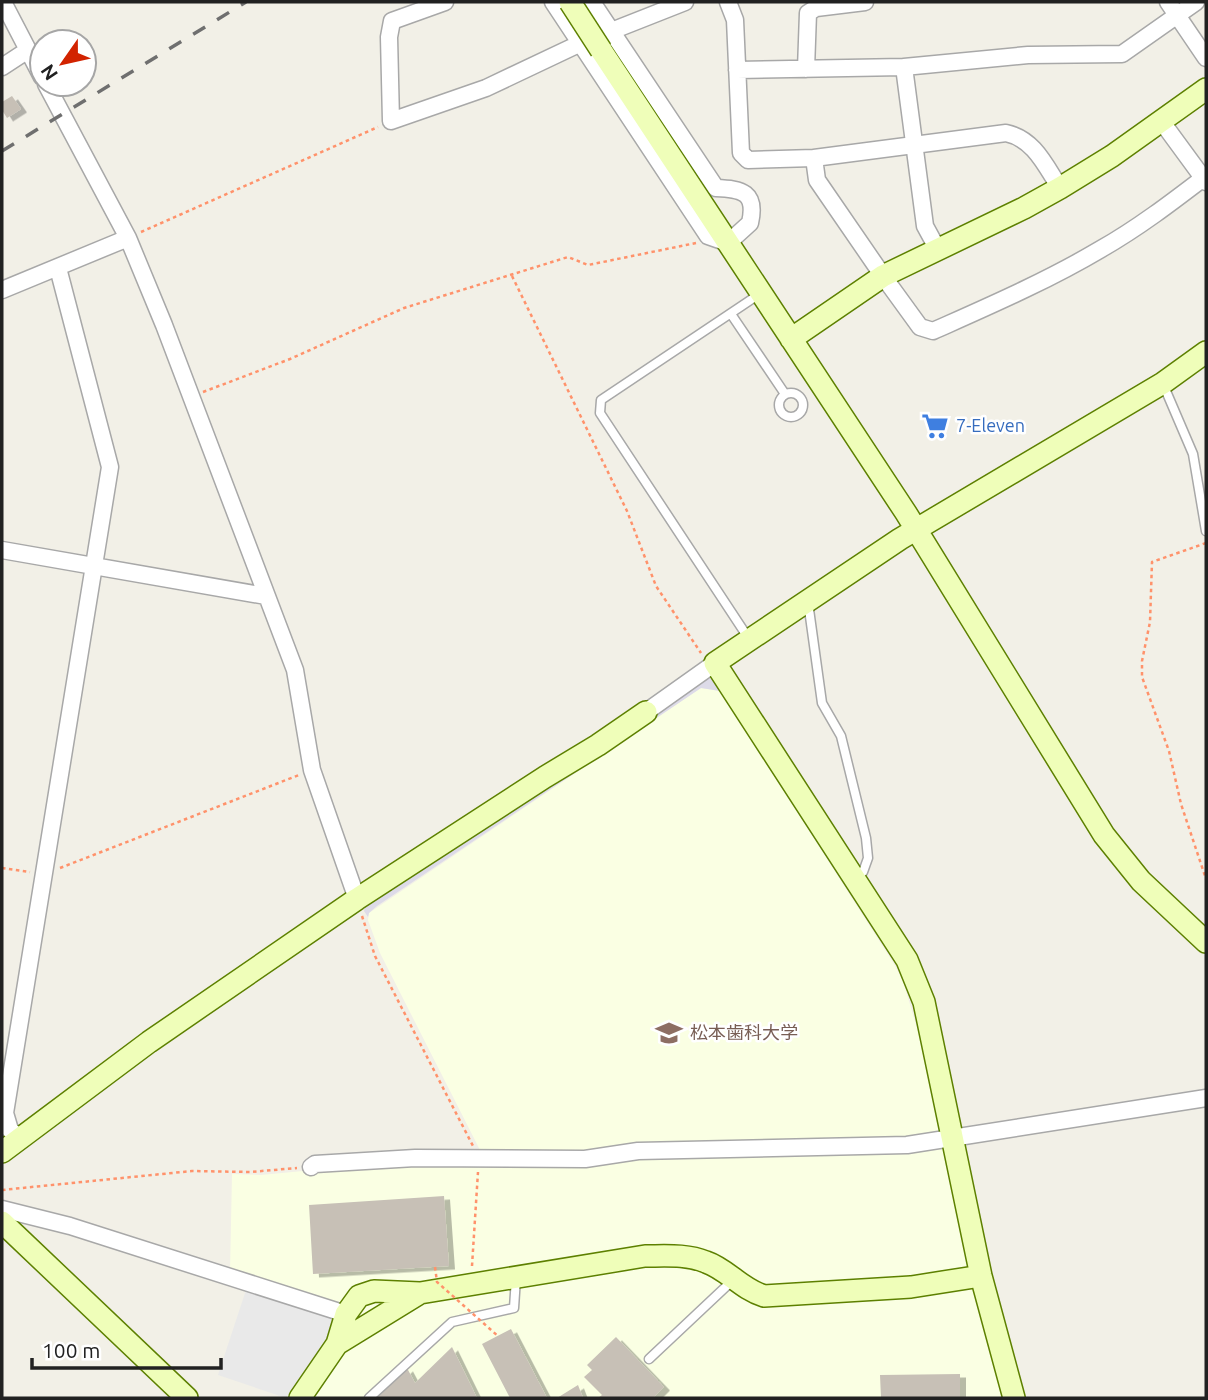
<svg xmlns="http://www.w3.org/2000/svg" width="1208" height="1400" font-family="Ubuntu,'Noto Sans JP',sans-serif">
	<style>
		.education { fill: #faffe3 }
		.parking { fill: #e9e9e9 }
		.plaza { fill: #dddbe8 }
		.building { fill: #c7c0b6; filter: url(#shadow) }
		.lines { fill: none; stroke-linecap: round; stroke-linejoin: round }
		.lane-casing { stroke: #a8a8a8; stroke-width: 11 }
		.street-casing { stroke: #a8a8a8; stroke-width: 19 }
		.secondary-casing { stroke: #5d8000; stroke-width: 24 }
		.path { stroke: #ff926b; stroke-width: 2.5; stroke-dasharray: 3.5 3.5; stroke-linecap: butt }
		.lane { stroke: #fff; stroke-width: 8 }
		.street { stroke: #fff; stroke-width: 16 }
		.secondary { stroke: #effeb9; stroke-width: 21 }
		.rail { stroke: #6f6f6f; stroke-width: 3.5; stroke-dasharray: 14 14; stroke-linecap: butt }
		.secondary-bridge-casing { stroke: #5d8000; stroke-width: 24; stroke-linecap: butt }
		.path-bridge { stroke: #ff926b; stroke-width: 2.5; stroke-dasharray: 3.5 3.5; stroke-linecap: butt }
		.secondary-bridge { stroke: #effeb9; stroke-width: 21 }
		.labels { text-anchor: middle; stroke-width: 5; stroke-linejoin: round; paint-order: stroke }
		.shop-label { font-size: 18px; fill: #366cbe; stroke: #fff; text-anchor: start }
		.education-label { font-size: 18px; fill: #785e54; stroke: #fff; text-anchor: start }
	</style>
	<defs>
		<filter id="shadow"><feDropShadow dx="6" dy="3.5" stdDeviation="0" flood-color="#0004"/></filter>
	</defs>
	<rect width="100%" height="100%" fill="#f2f0e7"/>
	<path class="education" d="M 701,688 L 720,691 L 894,964 L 903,981 L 925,1055 L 1006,1398 L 286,1398 L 302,1376 L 305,1378 L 329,1342 L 230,1273 L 232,1174 L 261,1175 L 482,1154 L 380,953 L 368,920 L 369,913 Z"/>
	<path class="parking" d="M 247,1287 L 338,1319 L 329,1342 L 305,1379 L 301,1376 L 286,1398 L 218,1375 Z"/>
	<path class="plaza" d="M 706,678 L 713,679 L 842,871 L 840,878 L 720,691 L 701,688 L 377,906 L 369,913 L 368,917 L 364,911 L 365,907 Z"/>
	<path class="building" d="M 12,96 L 21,109 L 7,118 L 2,110 L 2,102 Z
		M 444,1196 L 449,1266 L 313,1274 L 309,1205 Z
		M 511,1329 L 547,1398 L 510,1398 L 482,1344 Z
		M 616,1337 L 664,1387 L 653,1398 L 598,1398 L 602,1395 L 584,1377 L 592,1370 L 587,1365 Z
		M 452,1347 L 477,1398 L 374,1398 L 407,1368 L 415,1383 Z
		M 960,1374 L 960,1398 L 881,1398 L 880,1375 Z
		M 578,1385 L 583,1398 L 557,1398 Z"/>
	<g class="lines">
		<defs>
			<path id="lane" d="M 731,314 L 785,394
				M 1163,384 L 1193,454 L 1206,531
				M779 405a12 12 0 1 1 24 0a12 12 0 1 1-24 0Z
				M 808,602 L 822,703 L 841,736 L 866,838 L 868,858 L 863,872 L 857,877
				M 749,639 L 600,413 L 601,400 L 761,293
				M 649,1359 L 733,1280
				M 369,1398 L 452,1322 L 514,1308 L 516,1278"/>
			<path id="street" d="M 3,2 L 42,77
				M 445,2 L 392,21 L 389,37 L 391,121 L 486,88 L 581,43 L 685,2
				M 553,2 L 708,236 L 728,243 L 750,223 C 757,192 742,189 716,188 L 592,2
				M 728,2 L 735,20 L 741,153 L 748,160 L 814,158 L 1006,133 C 1034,139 1045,165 1060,188
				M 1168,2 L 1206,58
				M 2,67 L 28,50
				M 904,67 L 925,226 L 937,248
				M 806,69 L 808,13 L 816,8 L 865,2
				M 737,70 L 904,67 L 1028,55 L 1122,54 L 1196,2
				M 46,84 L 128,238 L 164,325 L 295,670 L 312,770 L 357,899
				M 1162,122 L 1206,182
				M 814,158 L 817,180 L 883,276 L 920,327 L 933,331 C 989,306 1047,281 1101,249 C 1138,228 1172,202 1206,176
				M 2,290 L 128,238
				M 2,550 L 266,596
				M 646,712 L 715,663
				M 20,1138 L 10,1130 L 5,1113 L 110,467 L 58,268
				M 311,1167 L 315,1164 L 415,1158 L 585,1159 L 638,1151 L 907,1145 L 1206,1098
				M 2,1209 L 70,1226 L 346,1314"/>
			<path id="secondary" d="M 601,50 L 906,513 L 1104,835 L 1141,881 L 1206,942
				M 791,339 L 883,276 L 1024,208 L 1060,188 L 1112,156 L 1206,89
				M 2,1152 L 149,1042 L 357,899 L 545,777 L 598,745 L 646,712
				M 2,1222 L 187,1398
				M 337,1344 L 420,1293
				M 300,1398 L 337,1344 L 346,1314 L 359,1296 L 374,1291 L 420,1293 L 645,1256 C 665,1256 687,1254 706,1262 C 727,1269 741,1289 764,1296 L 911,1287 L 981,1276
				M 1014,1398 L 981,1276 L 924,1002 L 907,960 L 715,663 L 900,539 L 1163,383 L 1206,352"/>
		</defs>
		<use href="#lane" class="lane-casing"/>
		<use href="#street" class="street-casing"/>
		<use href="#secondary" class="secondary-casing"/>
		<path class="path" d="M 141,232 L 378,127
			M 512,276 L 627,511 L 656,586 L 701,653
			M 203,392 L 290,359 L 404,308 L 568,257 L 588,265 L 696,243
			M 1206,543 L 1152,562 L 1150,622 L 1142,661 L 1142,677 L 1169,751 L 1181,804 L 1206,879
			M 2,868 L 30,872
			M 60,868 L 299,775
			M 362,916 L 375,956 L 473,1146
			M 2,1190 L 192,1171 L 250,1172 L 297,1168
			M 472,1266 L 478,1172"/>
		<use href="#lane" class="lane"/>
		<use href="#street" class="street"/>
		<use href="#secondary" class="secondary"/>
		<path class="rail" d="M 2,151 L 246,2"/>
		<defs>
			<path id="secondary-bridge" d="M 570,2 L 601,50"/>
		</defs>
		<use href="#secondary-bridge" class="secondary-bridge-casing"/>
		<path class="path-bridge" d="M 435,1267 L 437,1282 L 499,1337"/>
		<use href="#secondary-bridge" class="secondary-bridge"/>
	</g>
	<defs>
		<symbol id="supermarket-bare" viewBox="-9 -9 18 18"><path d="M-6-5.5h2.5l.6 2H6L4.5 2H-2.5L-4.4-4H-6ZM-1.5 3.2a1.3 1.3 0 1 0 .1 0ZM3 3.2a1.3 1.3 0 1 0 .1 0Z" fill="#3f7fe0" stroke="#fff" stroke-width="2.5" paint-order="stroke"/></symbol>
		<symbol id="university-bare" viewBox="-9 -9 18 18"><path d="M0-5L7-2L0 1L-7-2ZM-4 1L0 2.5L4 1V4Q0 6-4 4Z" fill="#8d6e63" stroke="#fff" stroke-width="2.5" paint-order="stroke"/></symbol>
	</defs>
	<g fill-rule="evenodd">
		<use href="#supermarket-bare" x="916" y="407" width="38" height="38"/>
		<use href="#university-bare" x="650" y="1014" width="38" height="38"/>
	</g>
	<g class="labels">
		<g class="shop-label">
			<text x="956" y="432">7-Eleven</text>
		</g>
		<g class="education-label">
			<text x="690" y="1039">松本歯科大学</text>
		</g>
	</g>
	<rect width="1208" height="1400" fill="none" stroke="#212121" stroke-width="7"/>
	<g transform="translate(63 63) rotate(236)"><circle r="33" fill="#ffffff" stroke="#a6a6a6" stroke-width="2"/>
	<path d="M0-5L12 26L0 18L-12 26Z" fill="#d22300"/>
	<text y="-10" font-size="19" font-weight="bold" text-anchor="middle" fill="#212121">N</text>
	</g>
	<path d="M32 1358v10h189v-10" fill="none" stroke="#212121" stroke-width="3.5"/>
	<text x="42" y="1358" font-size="21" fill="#212121" stroke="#ffffff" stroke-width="5" paint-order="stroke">100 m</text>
</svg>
